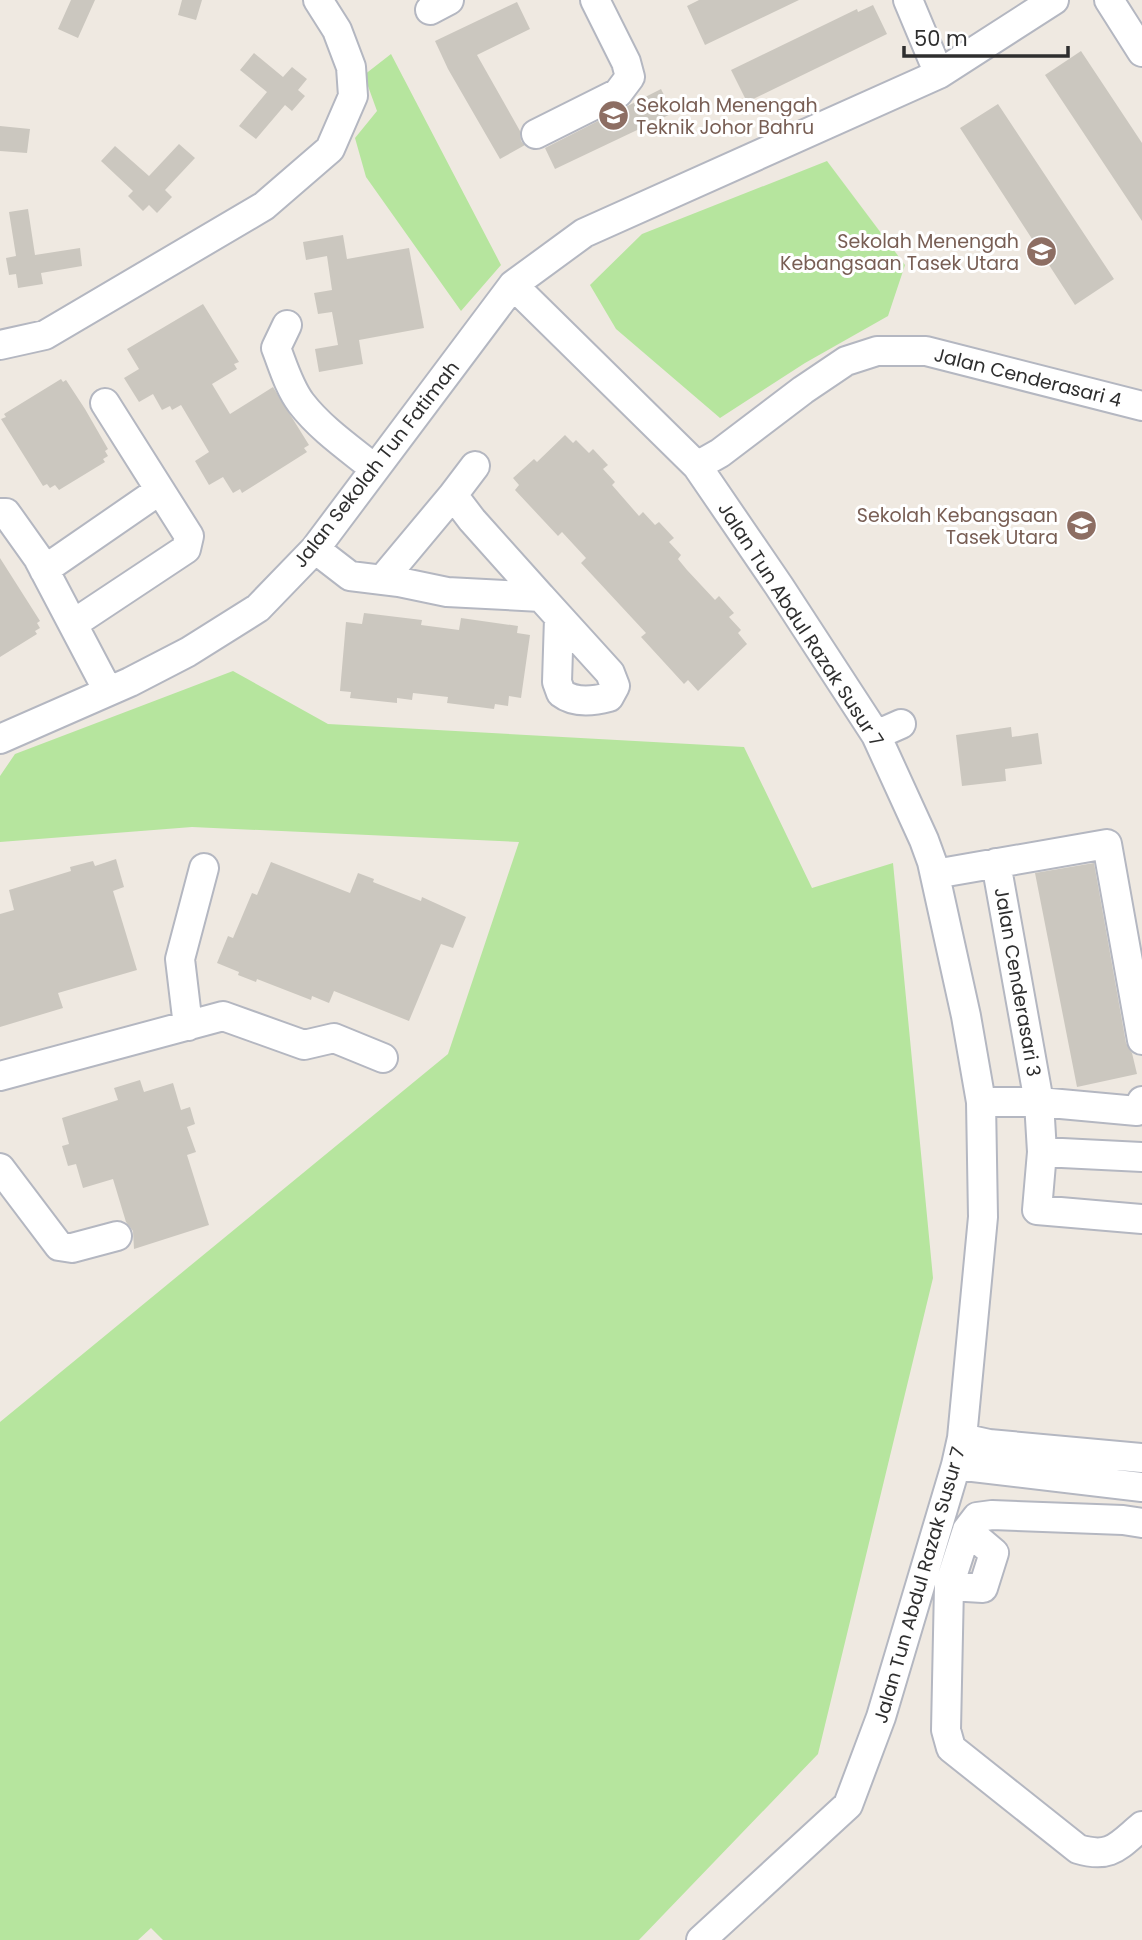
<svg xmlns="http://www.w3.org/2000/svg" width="1142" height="1940" font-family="Poppins,sans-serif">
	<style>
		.green { fill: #b6e59e }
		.building { fill: #cbc7bf }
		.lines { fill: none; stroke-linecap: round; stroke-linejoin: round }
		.minor-casing { stroke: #b4b7c1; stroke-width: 32 }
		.minor { stroke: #fff; stroke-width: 28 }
		.labels { text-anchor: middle; stroke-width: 6; stroke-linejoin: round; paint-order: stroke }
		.education-label { font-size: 19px; fill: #785e54; stroke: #fff; text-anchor: end }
		.street-label { font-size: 19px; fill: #2e2e2e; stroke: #fff }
	</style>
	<rect width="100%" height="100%" fill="#efe9e1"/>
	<path class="green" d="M 391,54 L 501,265 L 461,311 L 366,177 L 355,138 L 377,111 L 364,75 Z
		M 827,161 L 905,265 L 888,316 L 805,363 L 720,418 L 616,329 L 590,285 L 642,234 Z
		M 233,671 L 328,724 L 744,747 L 812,888 L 893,863 L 933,1278 L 818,1754 L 639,1940 L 163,1940 L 151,1928 L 138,1940 L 0,1940 L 0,1422 L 448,1054 L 519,842 L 192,827 L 0,842 L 0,776 L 15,754 Z"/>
	<path class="building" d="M 71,0 L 95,0 L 78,38 L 58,29 Z
		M 182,0 L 202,0 L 196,20 L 178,15 Z
		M 699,0 L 799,0 L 705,45 L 687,6 Z
		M 517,2 L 530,29 L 477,55 L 520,131 L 521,141 L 525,145 L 500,159 L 448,69 L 435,41 Z
		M 873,5 L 887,34 L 747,102 L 731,70 L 857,9 L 858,12 Z
		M 1081,51 L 1142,143 L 1142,221 L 1045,75 Z
		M 254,53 L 283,77 L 292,67 L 307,79 L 298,90 L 305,96 L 292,111 L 285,105 L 256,139 L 239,126 L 267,92 L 240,70 Z
		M 661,89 L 673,113 L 555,169 L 545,148 Z
		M 998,104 L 1114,279 L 1075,305 L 960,128 Z
		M 0,126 L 30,129 L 27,153 L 0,151 Z
		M 179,144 L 195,158 L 165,190 L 172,197 L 157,213 L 149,205 L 143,211 L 128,196 L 133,191 L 101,161 L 115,146 L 149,176 Z
		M 28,209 L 35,255 L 80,248 L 82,266 L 41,273 L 43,284 L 18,288 L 16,274 L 9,275 L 6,258 L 16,256 L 9,212 Z
		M 343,235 L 347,259 L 409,248 L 424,328 L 359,340 L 363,364 L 319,372 L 315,349 L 338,345 L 332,312 L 318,314 L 314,293 L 332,290 L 327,256 L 306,260 L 303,242 Z
		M 203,304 L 239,362 L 234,364 L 237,369 L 212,384 L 230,414 L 273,387 L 309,445 L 304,448 L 307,452 L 242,493 L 240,489 L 233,493 L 223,477 L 209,485 L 195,461 L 209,452 L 181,405 L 172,410 L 170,406 L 162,410 L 153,394 L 139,402 L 124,378 L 139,369 L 127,349 Z
		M 61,379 L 63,382 L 66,380 L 85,409 L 108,449 L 105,451 L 108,456 L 103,459 L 105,462 L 59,490 L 55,485 L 50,488 L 47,484 L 43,486 L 1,419 L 6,417 L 4,414 Z
		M 565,435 L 573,443 L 576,440 L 589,453 L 593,449 L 608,465 L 603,469 L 615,482 L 612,485 L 639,516 L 643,512 L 655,525 L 659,522 L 674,538 L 669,542 L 681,555 L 678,559 L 687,570 L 715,600 L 719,596 L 734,613 L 729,617 L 741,630 L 738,633 L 747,644 L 698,691 L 688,680 L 684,684 L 641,637 L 646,633 L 581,563 L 586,558 L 562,532 L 558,536 L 515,490 L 519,485 L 513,478 L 534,459 L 537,462 Z
		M 0,558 L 40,621 L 37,623 L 40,628 L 35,631 L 37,634 L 0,657 Z
		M 364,613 L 422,620 L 421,625 L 459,630 L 461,618 L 518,626 L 517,633 L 530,635 L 521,698 L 509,696 L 508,706 L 495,704 L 494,709 L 447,703 L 448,697 L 413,693 L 412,700 L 397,698 L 397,703 L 350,698 L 351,692 L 340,691 L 346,622 L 362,624 Z
		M 1011,727 L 1012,737 L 1038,733 L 1042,764 L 1005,769 L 1006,781 L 962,786 L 956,735 Z
		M 116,859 L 124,887 L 113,891 L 137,970 L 58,993 L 63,1008 L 0,1027 L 0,914 L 14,910 L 9,890 L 71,871 L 70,867 L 93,861 L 95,866 Z
		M 271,862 L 350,893 L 358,873 L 374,879 L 373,882 L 421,901 L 422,897 L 466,917 L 453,948 L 441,944 L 409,1021 L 334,991 L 329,1003 L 312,996 L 311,1000 L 257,979 L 256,982 L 238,975 L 239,972 L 217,963 L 228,936 L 233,938 L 252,893 L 257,895 Z
		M 1094,863 L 1126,1043 L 1132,1053 L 1137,1074 L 1077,1087 L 1035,873 Z
		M 140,1080 L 144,1092 L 173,1083 L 181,1110 L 190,1107 L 195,1124 L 187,1127 L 196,1152 L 187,1155 L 209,1225 L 134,1249 L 133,1231 L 126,1222 L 113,1179 L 83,1188 L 76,1164 L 68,1166 L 62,1146 L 69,1144 L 62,1118 L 118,1100 L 114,1088 Z"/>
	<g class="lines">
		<defs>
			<path id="minor" d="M 908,0 L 939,74
				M 1109,0 L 1142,52
				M 430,10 L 449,0
				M 536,134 L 618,93 L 630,77 L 626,62 L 595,0
				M 513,285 L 697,466 L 779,586 L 876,735 L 924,840 L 932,862 L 966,1016 L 981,1102 L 983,1217 L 962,1438 L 956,1465 L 881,1717 L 848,1805 L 701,1940
				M 287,325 L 276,348 C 283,366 289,387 301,403 C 321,429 349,448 375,469
				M 0,345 L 45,335 L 264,206 L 330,149 L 353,96 L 351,67 L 337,30 L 318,0
				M 475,466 L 453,495 L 472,520 L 541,597
				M 697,466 L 720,453 L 803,390 L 846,361 L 877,351 L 926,351 L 1142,406
				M 0,513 L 6,513 L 38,558 L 108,691
				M 315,549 L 350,576 L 399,582 L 447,592 L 541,597 L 610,673 L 615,686 L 609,697 C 594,701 574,703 561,693 L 557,682 L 559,618
				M 44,570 L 160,490
				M 382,580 L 453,495
				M 73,624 L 186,549 L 189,536 L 105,403
				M 876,735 L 901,724
				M 0,739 L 130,682 L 188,652 L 258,608 L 315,549 L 513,285 L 584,233 L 939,74 L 1054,0
				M 996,863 L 1039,1102 L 1137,1111 L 1142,1101
				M 935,874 L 1107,844 L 1142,1040
				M 188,1026 L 180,959 L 204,868
				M 0,1076 L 223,1016 L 304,1045 L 334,1038 L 383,1058
				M 981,1102 L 1039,1102 L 1042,1152 L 1037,1210 L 1142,1219
				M 1042,1152 L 1142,1157
				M 0,1168 L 59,1246 L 72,1248 L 117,1236
				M 962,1438 L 989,1444 L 1142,1458
				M 956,1465 L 1142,1487
				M 1142,1523 L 1123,1520 L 992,1515 L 977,1517 L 967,1530 L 949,1586 L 946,1730 L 951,1748 L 1078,1849 C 1111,1859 1118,1846 1142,1826
				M 949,1586 L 983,1588 L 994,1553 L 967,1530"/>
		</defs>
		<use href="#minor" class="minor-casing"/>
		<use href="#minor" class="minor"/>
	</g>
	<defs>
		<symbol id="university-disc" viewBox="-11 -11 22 22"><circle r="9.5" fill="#8d6e63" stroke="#fff"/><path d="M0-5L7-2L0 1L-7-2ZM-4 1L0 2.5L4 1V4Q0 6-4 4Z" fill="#fff"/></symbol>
		<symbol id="school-disc" viewBox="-11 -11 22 22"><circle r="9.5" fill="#8d6e63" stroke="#fff"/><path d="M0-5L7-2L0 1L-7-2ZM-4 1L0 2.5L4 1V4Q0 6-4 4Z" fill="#fff"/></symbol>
	</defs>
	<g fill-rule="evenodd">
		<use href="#university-disc" x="596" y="98" width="35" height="35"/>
		<use href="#school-disc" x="1024" y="234" width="35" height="35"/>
		<use href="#school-disc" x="1064" y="508" width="35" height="35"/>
	</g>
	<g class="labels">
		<g class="education-label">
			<text x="636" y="112" text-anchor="start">Sekolah Menengah<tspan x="636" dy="22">Teknik Johor Bahru</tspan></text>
			<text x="1019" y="248">Sekolah Menengah<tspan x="1019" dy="22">Kebangsaan Tasek Utara</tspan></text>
			<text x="1058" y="522">Sekolah Kebangsaan<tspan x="1058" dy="22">Tasek Utara</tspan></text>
		</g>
		<g class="street-label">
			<text transform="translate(1028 377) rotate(14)" y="7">Jalan Cenderasari 4</text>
			<text transform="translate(376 464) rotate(-52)" y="7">Jalan Sekolah Tun Fatimah</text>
			<text transform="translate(801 624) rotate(57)" y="7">Jalan Tun Abdul Razak Susur 7</text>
			<text transform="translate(1018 982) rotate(80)" y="7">Jalan Cenderasari 3</text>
			<text transform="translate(919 1585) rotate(-74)" y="7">Jalan Tun Abdul Razak Susur 7</text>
		</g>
	</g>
	<path d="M904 46v10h164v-10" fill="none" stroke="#2e2e2e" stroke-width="3.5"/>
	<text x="914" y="46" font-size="21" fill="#2e2e2e" stroke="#ffffff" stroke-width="5" paint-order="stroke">50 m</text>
</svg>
